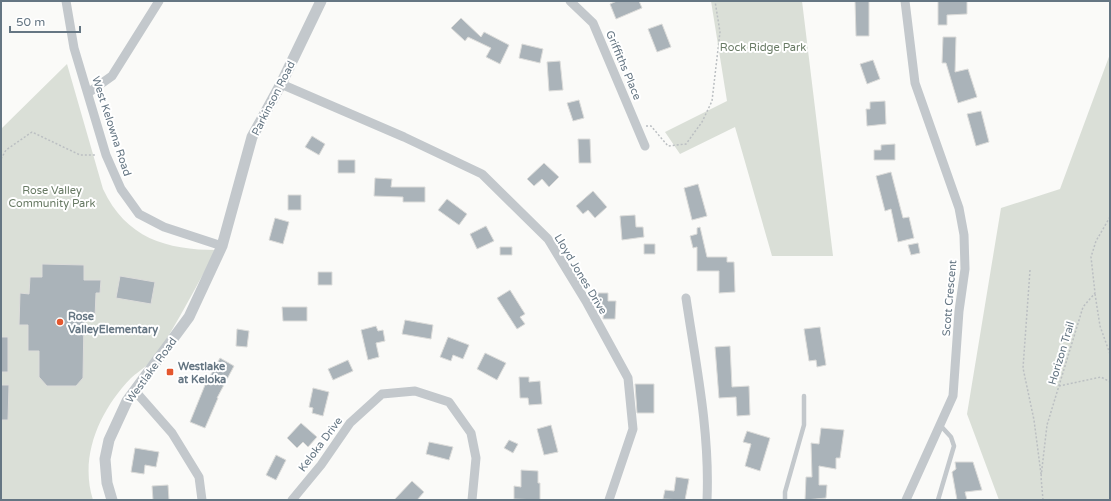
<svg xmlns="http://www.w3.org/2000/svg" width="1111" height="501" font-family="'Varela Round',sans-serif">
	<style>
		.green { fill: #dadfd7 }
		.building { fill: #aab3b9; stroke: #dcdcda }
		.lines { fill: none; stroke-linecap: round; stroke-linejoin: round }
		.path { stroke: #bbbfc2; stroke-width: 1.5; stroke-dasharray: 2 2; stroke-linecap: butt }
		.service { stroke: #c3c8cc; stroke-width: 4.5 }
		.minor { stroke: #c3c8cc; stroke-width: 9 }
		.tertiary { stroke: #c3c8cc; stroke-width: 11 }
		.poi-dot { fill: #e4572e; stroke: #fff; stroke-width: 1.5 }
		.labels { text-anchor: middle; stroke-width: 4; stroke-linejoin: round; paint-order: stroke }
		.park-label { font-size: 11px; fill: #687a64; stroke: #fff }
		.street-label { font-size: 11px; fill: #657683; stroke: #fff }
		.poi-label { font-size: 11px; font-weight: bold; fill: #657683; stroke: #fff; text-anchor: start }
	</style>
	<rect width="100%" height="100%" fill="#fafaf8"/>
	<path class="green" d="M 711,1 L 802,1 L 833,256 L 772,256 L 735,127 L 680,154 L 665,132 L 727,101 Z
		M 1110,54 L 1110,500 L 999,500 L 967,414 L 1001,208 L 1060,189 Z
		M 67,64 L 103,189 C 126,238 166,250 217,250 C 197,284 179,320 158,353 C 152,363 140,370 131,378 C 100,410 79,456 93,500 L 1,500 L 1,129 Z"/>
	<path class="building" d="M 617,1 L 639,1 L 642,8 L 616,19 L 610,4 Z
		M 855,1 L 869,1 L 869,36 L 856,36 Z
		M 938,1 L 967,1 L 967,14 L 947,15 L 947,25 L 938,25 Z
		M 461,18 L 481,37 L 484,32 L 509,45 L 500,64 L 486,57 L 491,48 L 468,37 L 465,41 L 451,28 Z
		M 662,24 L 671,47 L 657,52 L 648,29 Z
		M 943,37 L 956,37 L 955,72 L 968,69 L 977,97 L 958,103 L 946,63 L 942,63 Z
		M 522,44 L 543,49 L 540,63 L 519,58 Z
		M 873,60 L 880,79 L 867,84 L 860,64 Z
		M 560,61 L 563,90 L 549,91 L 547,62 Z
		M 579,100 L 584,118 L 573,121 L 567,103 Z
		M 885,101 L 886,124 L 867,126 L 866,109 L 870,109 L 870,102 Z
		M 981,111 L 989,142 L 976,146 L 967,114 Z
		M 312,136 L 325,144 L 319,155 L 305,147 Z
		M 578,139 L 590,139 L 591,163 L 579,163 Z
		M 895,144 L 895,160 L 874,160 L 874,150 L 881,150 L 881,145 Z
		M 338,160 L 355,160 L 355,173 L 338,173 Z
		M 544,163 L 559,177 L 549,187 L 542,179 L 534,186 L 527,179 Z
		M 891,172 L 903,218 L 909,217 L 914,238 L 898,242 L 891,209 L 885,211 L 876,176 Z
		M 375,178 L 392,179 L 391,187 L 425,187 L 425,202 L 403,202 L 403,197 L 374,196 Z
		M 698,184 L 707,216 L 692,220 L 684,188 Z
		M 593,191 L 607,207 L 595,218 L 588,210 L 583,214 L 576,206 Z
		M 288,195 L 301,195 L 301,210 L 288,210 Z
		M 447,199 L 467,214 L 459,225 L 438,210 Z
		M 635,215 L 636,227 L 643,227 L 644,237 L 622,240 L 620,216 Z
		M 275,218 L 289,222 L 283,244 L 269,240 Z
		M 486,226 L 494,241 L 477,249 L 470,234 Z
		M 700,227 L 707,257 L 727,257 L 727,262 L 734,262 L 735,292 L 719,293 L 719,271 L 697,271 L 697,247 L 693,248 L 690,236 L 697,234 L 697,228 Z
		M 918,243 L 920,253 L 911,255 L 908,245 Z
		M 644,244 L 655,244 L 655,254 L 644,254 Z
		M 500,247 L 512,247 L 512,255 L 500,255 Z
		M 42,264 L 84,265 L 84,280 L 101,280 L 100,293 L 96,293 L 95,317 L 84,317 L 83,378 L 76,386 L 47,386 L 39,377 L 39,351 L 28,351 L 28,325 L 19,325 L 20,293 L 29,294 L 30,277 L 42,277 Z
		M 318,272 L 332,272 L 332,285 L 318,285 Z
		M 120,276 L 155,282 L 151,304 L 116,298 Z
		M 510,290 L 525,314 L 520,317 L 525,324 L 517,329 L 497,298 Z
		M 596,293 L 608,293 L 608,301 L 616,301 L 615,319 L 603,319 L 604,306 L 595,306 Z
		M 282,307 L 307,307 L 307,321 L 283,321 Z
		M 405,320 L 433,325 L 431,339 L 402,334 Z
		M 376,326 L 378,331 L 383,330 L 385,341 L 376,343 L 379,357 L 368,360 L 361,330 Z
		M 820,327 L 826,365 L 817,367 L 816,360 L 809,361 L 804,329 Z
		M 237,329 L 249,331 L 247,347 L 236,346 Z
		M 1,337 L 8,337 L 8,372 L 1,372 Z
		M 448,337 L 469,345 L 463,359 L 453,355 L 451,361 L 440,357 Z
		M 730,346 L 732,387 L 749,386 L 750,415 L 737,416 L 736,397 L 719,398 L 715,347 Z
		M 485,353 L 506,363 L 497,380 L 477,369 Z
		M 220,358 L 234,366 L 217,398 L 218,398 L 205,428 L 190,422 L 205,385 Z
		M 348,360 L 353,371 L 333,380 L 328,369 Z
		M 519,377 L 529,377 L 529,382 L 540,381 L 542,404 L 529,405 L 528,398 L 520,398 Z
		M 635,384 L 654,384 L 654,413 L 637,413 Z
		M 1,385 L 9,385 L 8,420 L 1,420 Z
		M 313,388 L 329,392 L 323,416 L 312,413 L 313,408 L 309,407 Z
		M 301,423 L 317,437 L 308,447 L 303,442 L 297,448 L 287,438 Z
		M 551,425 L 558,452 L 544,455 L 537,429 Z
		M 821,428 L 844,430 L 840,458 L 836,458 L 836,469 L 819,466 L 819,485 L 827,485 L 826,498 L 805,500 L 806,477 L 812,477 L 811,443 L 819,444 Z
		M 747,431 L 770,438 L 760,471 L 745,466 L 751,444 L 743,442 Z
		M 509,440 L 518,444 L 513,453 L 504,448 Z
		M 429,442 L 453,447 L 449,460 L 426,454 Z
		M 135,448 L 159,452 L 156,467 L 145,465 L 144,474 L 131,472 Z
		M 276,455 L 286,460 L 276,480 L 266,475 Z
		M 955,462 L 973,462 L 982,490 L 965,492 L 967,500 L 957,500 L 952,472 L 956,469 Z
		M 521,470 L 538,471 L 538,483 L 540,483 L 540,500 L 514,499 L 514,486 L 521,487 Z
		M 676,477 L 689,479 L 685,500 L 663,499 L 665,490 L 674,491 Z
		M 412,481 L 424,492 L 417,500 L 394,500 Z
		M 168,485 L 169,500 L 153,500 L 152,486 Z"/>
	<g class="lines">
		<path class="path" d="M 646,126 L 651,126 L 668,146 L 686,144 L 702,122 L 712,101 L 720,32 L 715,1
			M 1,159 L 6,150 L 32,132 L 80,155 L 96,155
			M 1030,270 L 1023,368 L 1034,420 L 1041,474
			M 1095,294 L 1100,326 L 1110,354
			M 1059,386 L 1101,377 L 1110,382
			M 1043,500 L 1041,477 L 1047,425 L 1083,307 L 1095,293 L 1091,257 L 1096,241 L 1110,217"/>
		<path class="service" d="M 785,500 L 785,492 L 804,425 L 804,396
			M 938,500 L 954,446 L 951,437 L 940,425"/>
		<path class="minor" d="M 66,1 L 74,48 L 106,155 L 121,189 L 139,214 L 164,227 L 222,246
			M 570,1 L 593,23 L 645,146
			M 905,1 L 915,83 L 959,208 L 964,235 L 965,269 L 959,311 L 953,396 L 906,500
			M 281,84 L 404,137 L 482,174 L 548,239 L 587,303 L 628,378 L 633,429 L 609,500
			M 88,93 L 112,76 L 159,1
			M 686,298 C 696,365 710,432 707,500
			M 135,391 L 172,433 L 199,477 L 202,500
			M 292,500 L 321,465 L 350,423 L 382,394 L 415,391 L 449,402 L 471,433 L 476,458 L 472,500"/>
		<path class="tertiary" d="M 112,500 L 107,483 L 105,459 L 109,440 L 127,401 L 189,317 L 222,246 L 252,137 L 281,84 L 321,1"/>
	</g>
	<g class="poi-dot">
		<circle cx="60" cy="322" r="4"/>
		<rect x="166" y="368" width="8" height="8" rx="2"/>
	</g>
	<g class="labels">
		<g class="park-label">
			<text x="763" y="51">Rock Ridge Park</text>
			<text x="52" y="194">Rose Valley<tspan x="52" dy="13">Community Park</tspan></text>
		</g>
		<g class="street-label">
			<text transform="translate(624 65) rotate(67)" y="4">Griffiths Place</text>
			<text transform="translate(273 98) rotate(-63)" y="4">Parkinson Road</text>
			<text transform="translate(112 126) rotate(72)" y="4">West Kelowna Road</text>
			<text transform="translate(581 274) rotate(59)" y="4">Lloyd Jones Drive</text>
			<text transform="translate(949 298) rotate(-85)" y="4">Scott Crescent</text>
			<text transform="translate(1061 353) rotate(-73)" y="4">Horizon Trail</text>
			<text transform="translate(151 370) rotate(-54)" y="4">Westlake Road</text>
			<text transform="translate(320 444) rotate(-53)" y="4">Keloka Drive</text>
		</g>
		<g class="poi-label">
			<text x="68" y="320">Rose<tspan x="68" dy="13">ValleyElementary</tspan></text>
			<text x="178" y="370">Westlake<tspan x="178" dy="13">at Keloka</tspan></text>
		</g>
	</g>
	<rect width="1111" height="501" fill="none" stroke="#657683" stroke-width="4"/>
	<path d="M10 26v6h70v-6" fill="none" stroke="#657683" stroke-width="2"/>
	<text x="16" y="26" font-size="12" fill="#657683" stroke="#ffffff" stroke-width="3" paint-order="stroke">50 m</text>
</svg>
